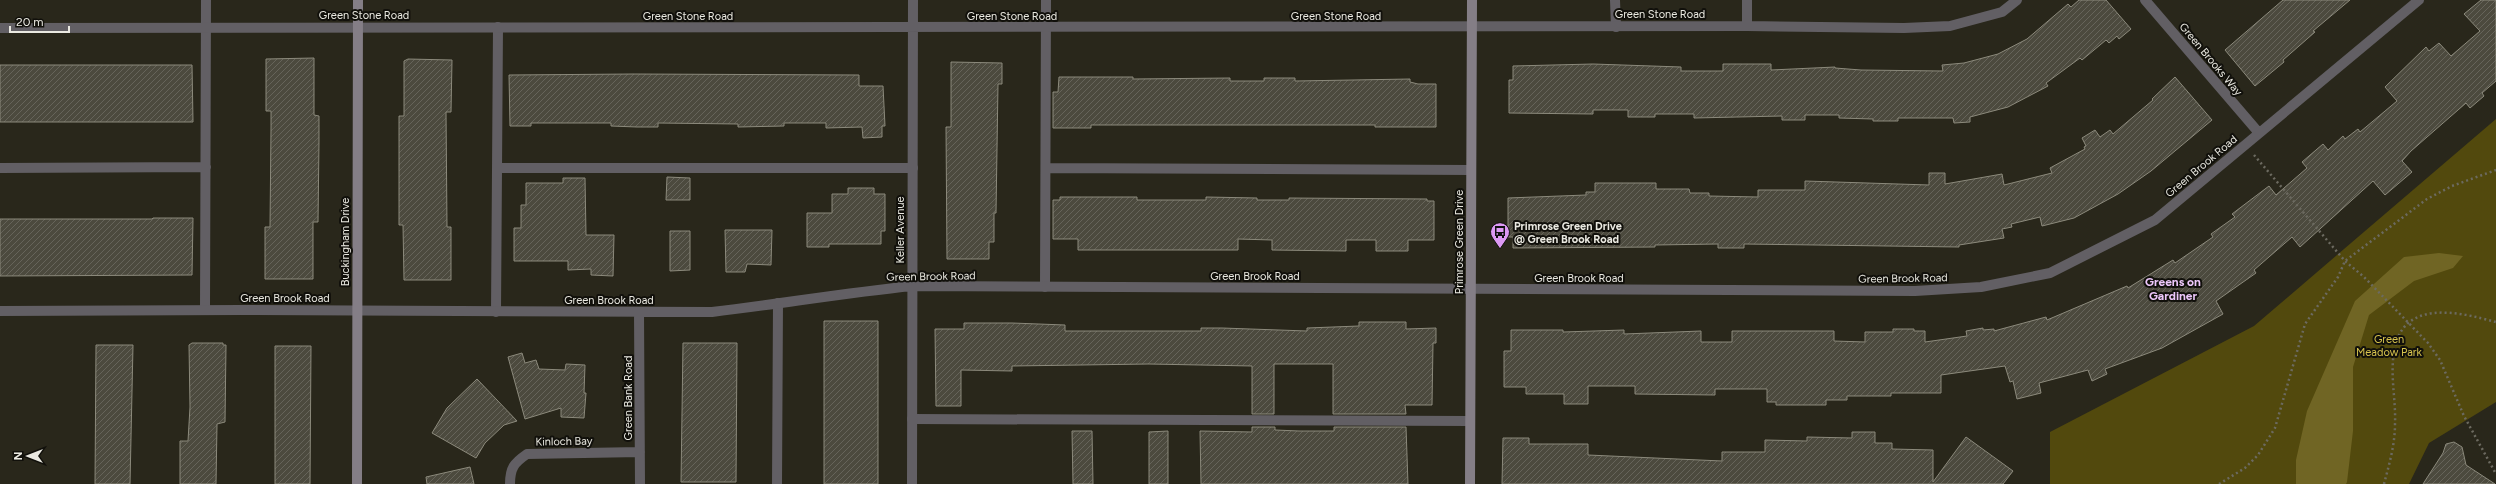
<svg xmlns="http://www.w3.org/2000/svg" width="2496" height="484" font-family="Figtree,sans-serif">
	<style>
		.park { fill: #52490d }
		.water { fill: #706524 }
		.building { fill: url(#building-hatch); stroke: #8c8a7c }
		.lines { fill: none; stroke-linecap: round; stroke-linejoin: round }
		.path { stroke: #6c6a60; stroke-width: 2.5; stroke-dasharray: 2 3; stroke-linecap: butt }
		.lane { stroke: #625f64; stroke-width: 10 }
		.street { stroke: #625f64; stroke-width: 10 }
		.secondary { stroke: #847e86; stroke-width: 10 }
		.labels { text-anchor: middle; stroke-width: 4; stroke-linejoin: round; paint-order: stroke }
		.street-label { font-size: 11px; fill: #eae9e1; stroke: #11100b }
		.poi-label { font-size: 11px; font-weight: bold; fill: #eae9e1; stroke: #11100b; text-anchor: start }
		.park-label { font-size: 11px; fill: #d8c44e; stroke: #11100b }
		.neighbourhood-label { font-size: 12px; font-weight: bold; fill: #edc7fb; stroke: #11100b }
	</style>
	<defs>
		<pattern id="building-hatch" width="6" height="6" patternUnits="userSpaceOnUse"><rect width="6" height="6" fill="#4c4a3e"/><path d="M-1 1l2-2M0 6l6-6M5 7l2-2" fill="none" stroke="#66645a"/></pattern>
	</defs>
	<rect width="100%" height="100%" fill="#29271b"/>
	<path class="park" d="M 2496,119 L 2496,402 L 2429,443 L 2409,484 L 2050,484 L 2050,432 L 2254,326 Z"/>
	<path class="water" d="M 2439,253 L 2463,256 L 2453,268 L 2414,281 L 2369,315 L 2353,367 L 2353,431 L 2347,482 L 2346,484 L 2296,484 L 2296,460 L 2307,411 L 2355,301 L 2404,257 Z"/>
	<path class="building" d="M 2079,0 L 2106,0 L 2131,29 L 2119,39 L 2117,36 L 2109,43 L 2106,40 L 2082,60 L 2080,58 L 2046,83 L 2048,86 L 2008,107 L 1970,117 L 1970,122 L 1954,123 L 1953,118 L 1898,118 L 1898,121 L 1873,121 L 1873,119 L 1839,118 L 1839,115 L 1805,115 L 1805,120 L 1782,120 L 1782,116 L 1694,118 L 1694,114 L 1655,114 L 1655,117 L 1628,117 L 1628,110 L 1593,110 L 1593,114 L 1509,113 L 1509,80 L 1513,80 L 1513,66 L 1593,64 L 1681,67 L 1681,71 L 1723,71 L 1723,64 L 1771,64 L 1771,70 L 1835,67 L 1835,68 L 1861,70 L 1943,71 L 1942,65 L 1964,63 L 1998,54 L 2027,39 L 2068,4 L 2071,7 Z
		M 2283,0 L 2350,0 L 2313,31 L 2315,32 L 2283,60 L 2284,62 L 2255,86 L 2225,50 Z
		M 2481,0 L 2496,0 L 2496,81 L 2482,93 L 2484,96 L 2470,108 L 2466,103 L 2411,151 L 2402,161 L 2412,172 L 2385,195 L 2373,181 L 2300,247 L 2292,237 L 2254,270 L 2256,273 L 2216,301 L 2223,314 L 2162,348 L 2105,369 L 2107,374 L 2092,381 L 2088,370 L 2039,383 L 2041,393 L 2017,399 L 2013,381 L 2010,382 L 2005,366 L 1941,375 L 1941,393 L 1891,393 L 1891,396 L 1847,396 L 1847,400 L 1826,400 L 1826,405 L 1776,405 L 1776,402 L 1767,402 L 1767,389 L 1715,389 L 1715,395 L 1635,394 L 1635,386 L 1588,386 L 1588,404 L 1564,404 L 1564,394 L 1526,394 L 1526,387 L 1504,387 L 1504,351 L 1511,351 L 1511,330 L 1563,330 L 1563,332 L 1624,330 L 1624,334 L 1701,331 L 1701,342 L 1732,342 L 1732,331 L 1834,331 L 1834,341 L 1865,342 L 1865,332 L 1893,332 L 1893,329 L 1914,329 L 1914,331 L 1925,331 L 1925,342 L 1967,336 L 1966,331 L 1983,328 L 1983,330 L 1994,329 L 1994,331 L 2046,317 L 2047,320 L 2127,286 L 2128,288 L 2173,260 L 2175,263 L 2213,237 L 2211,234 L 2235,217 L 2232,214 L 2269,186 L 2276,195 L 2307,168 L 2302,162 L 2323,144 L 2328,150 L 2343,136 L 2345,139 L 2358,129 L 2360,132 L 2397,101 L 2385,87 L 2426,47 L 2429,51 L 2439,43 L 2451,56 L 2480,31 L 2464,14 Z
		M 314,58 L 314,115 L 319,116 L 319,142 L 318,222 L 313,222 L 313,279 L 265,279 L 265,227 L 270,227 L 271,128 L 271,111 L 266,111 L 266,59 Z
		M 408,59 L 452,60 L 451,112 L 446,112 L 447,227 L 451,227 L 451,280 L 404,280 L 403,225 L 399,225 L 399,116 L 404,116 L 404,61 Z
		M 951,62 L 1002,63 L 1002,84 L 998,84 L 996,213 L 994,213 L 994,242 L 989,242 L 989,259 L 947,259 L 946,127 L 951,127 Z
		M 0,65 L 192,65 L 193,122 L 0,122 Z
		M 633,74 L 859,75 L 859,86 L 883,86 L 885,126 L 882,126 L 882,137 L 863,138 L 862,127 L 826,128 L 826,123 L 784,123 L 784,126 L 738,127 L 738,124 L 658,123 L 658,127 L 637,127 L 611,126 L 611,123 L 531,123 L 531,126 L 510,126 L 509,75 Z
		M 1059,77 L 1133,77 L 1133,79 L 1230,78 L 1230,81 L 1264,81 L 1264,78 L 1295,78 L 1295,81 L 1410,79 L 1410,82 L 1418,84 L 1436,84 L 1436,127 L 1375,127 L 1375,125 L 1091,125 L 1091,128 L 1053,128 L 1053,92 L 1058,92 Z
		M 2175,77 L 2212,120 L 2151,171 L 2118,194 L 2074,218 L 2042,226 L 2040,217 L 2011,224 L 2012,227 L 2002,229 L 2004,238 L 1959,245 L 1959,247 L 1744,244 L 1744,248 L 1718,248 L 1718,244 L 1655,245 L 1655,247 L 1513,248 L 1513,237 L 1508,237 L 1508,198 L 1586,195 L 1586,192 L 1595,192 L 1595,183 L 1656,183 L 1656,189 L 1689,189 L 1690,193 L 1709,193 L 1709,196 L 1758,197 L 1758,190 L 1805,190 L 1805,181 L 1929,185 L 1929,173 L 1945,173 L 1945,184 L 2002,174 L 2004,185 L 2052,173 L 2050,168 L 2085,149 L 2084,147 L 2086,146 L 2082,138 L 2095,130 L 2100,137 L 2110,130 L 2113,134 L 2153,100 L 2152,99 Z
		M 667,177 L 690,178 L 690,200 L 666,200 Z
		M 563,178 L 585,178 L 586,235 L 614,235 L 613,276 L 591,275 L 591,269 L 568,270 L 568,261 L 514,261 L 514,228 L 521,228 L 521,205 L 526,205 L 526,183 L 563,183 Z
		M 848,188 L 874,188 L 874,194 L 885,194 L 885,231 L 881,231 L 881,244 L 829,244 L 829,247 L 807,247 L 807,213 L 832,213 L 832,194 L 848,194 Z
		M 1060,197 L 1137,197 L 1137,200 L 1206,200 L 1206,197 L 1257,198 L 1257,200 L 1289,200 L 1289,198 L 1427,199 L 1427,201 L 1434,201 L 1434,240 L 1408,240 L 1408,251 L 1376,251 L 1376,240 L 1346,240 L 1346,251 L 1272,250 L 1272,240 L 1238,239 L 1238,250 L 1078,250 L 1078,239 L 1053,239 L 1053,200 L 1060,200 Z
		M 153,218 L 193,218 L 192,275 L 0,276 L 0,219 L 152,219 Z
		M 725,230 L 772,230 L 771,265 L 747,264 L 745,272 L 726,272 Z
		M 670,231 L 690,231 L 690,270 L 670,271 Z
		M 824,321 L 878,321 L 878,484 L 824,484 Z
		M 1359,322 L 1406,322 L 1406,329 L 1436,328 L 1436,343 L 1433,343 L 1432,405 L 1405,405 L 1406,414 L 1333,414 L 1333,364 L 1274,364 L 1274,414 L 1252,414 L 1252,366 L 1149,364 L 1012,366 L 1012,371 L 961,370 L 961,406 L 936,406 L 935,329 L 964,329 L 964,323 L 1012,323 L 1065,325 L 1065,331 L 1201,331 L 1201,328 L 1222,328 L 1307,331 L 1307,328 L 1359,326 Z
		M 192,343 L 223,343 L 223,345 L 226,345 L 225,422 L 217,424 L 216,484 L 180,484 L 180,441 L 188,441 L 190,407 L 189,345 Z
		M 683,343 L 737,343 L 736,482 L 681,482 Z
		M 96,345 L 133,345 L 130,484 L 95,484 Z
		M 275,346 L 311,346 L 310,484 L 275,484 Z
		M 522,353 L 525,363 L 536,360 L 539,369 L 565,370 L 566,364 L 585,365 L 584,393 L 586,393 L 584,418 L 561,417 L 561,408 L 525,419 L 508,357 Z
		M 477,379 L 517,421 L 504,425 L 485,443 L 476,458 L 432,433 L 447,408 Z
		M 1252,427 L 1275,427 L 1275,430 L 1299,431 L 1334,431 L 1334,427 L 1406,427 L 1408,484 L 1201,484 L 1200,431 L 1252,432 Z
		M 1072,431 L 1092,431 L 1093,484 L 1073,484 Z
		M 1168,431 L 1168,484 L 1149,484 L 1149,432 Z
		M 1852,432 L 1875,432 L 1875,443 L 1892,443 L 1892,449 L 1933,450 L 1933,482 L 1966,437 L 2013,471 L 2003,484 L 1502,484 L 1503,438 L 1529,438 L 1529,444 L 1588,444 L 1588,455 L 1722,461 L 1722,452 L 1765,452 L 1765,440 L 1807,441 L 1807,437 L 1852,438 Z
		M 2454,442 L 2462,447 L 2466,465 L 2495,484 L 2423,484 L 2443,453 L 2446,444 Z
		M 470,467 L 474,484 L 427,484 L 426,477 Z"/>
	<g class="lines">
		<path class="path" d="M 2254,155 L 2345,261 L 2364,277 L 2428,343 L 2440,360 L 2464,416 L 2496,474
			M 2219,484 L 2245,468 L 2258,455 L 2275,428 L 2305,324 L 2338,277 L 2345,261 L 2427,199 L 2452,186 L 2496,170
			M 2384,484 C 2389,465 2395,445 2395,424 C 2396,400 2390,376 2394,352 C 2402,298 2459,312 2496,322"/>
		<path class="lane" d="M 1615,0 L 1616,27
			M 0,168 L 206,167
			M 498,168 L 913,168
			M 1047,168 L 1471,170
			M 1045,287 L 1046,0
			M 205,310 L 206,0
			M 496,312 L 498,27
			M 912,419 L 1470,421
			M 777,484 L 778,303"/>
		<path class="street" d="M 2145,0 L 2259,133
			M 1747,26 L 1747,0
			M 0,28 L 1747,26 L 1904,28 L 1950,26 L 2002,12 L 2017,0
			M 0,311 L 241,310 L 712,312 C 779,304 845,293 912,286 L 1915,291 L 1981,287 L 2050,273 L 2155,220 L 2419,0
			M 639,312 L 640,484
			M 510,484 C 510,468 514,463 527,454 L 640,452
			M 912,484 L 913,0"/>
		<path class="secondary" d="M 357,484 L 358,0
			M 1470,484 L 1472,0"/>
	</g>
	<defs>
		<symbol id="bus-pin" viewBox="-11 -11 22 30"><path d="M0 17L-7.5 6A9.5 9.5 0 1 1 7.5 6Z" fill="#dc99f4" stroke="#11100b"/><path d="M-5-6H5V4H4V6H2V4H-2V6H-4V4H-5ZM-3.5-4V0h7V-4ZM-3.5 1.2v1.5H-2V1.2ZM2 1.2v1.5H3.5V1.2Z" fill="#111"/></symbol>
	</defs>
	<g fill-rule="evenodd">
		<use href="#bus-pin" x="1489" y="221" width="22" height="30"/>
	</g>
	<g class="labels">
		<g class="street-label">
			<text x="1660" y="18">Green Stone Road</text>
			<text x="364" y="19">Green Stone Road</text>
			<text x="688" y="20">Green Stone Road</text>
			<text x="1012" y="20">Green Stone Road</text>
			<text x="1336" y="20">Green Stone Road</text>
			<text transform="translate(2211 59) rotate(50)" y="4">Green Brooks Way</text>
			<text transform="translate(2201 166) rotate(-40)" y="4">Green Brook Road</text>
			<text transform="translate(900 230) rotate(-90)" y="4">Keller Avenue</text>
			<text transform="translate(345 242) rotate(-90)" y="4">Buckingham Drive</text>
			<text transform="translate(1459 242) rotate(-90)" y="4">Primrose Green Drive</text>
			<text transform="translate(931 276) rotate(-1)" y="4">Green Brook Road</text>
			<text x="1255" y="280">Green Brook Road</text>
			<text x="1579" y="282">Green Brook Road</text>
			<text transform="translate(1903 278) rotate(-1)" y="4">Green Brook Road</text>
			<text x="285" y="302">Green Brook Road</text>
			<text x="609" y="304">Green Brook Road</text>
			<text transform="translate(628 398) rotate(-90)" y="4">Green Bank Road</text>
			<text transform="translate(564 441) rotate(-1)" y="4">Kinloch Bay</text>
		</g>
		<g class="poi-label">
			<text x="1514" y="230">Primrose Green Drive<tspan x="1514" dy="13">@ Green Brook Road</tspan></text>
		</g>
		<g class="park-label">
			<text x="2389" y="343">Green<tspan x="2389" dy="13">Meadow Park</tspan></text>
		</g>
		<g class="neighbourhood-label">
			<text x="2173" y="286">Greens on<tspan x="2173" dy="14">Gardiner</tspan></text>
		</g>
	</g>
	<g transform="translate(28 456) rotate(270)" stroke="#11100b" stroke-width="3" paint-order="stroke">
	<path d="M0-3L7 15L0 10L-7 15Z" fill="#eae9e1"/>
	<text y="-6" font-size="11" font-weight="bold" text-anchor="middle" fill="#eae9e1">N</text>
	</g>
	<path d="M10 26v6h59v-6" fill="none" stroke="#eae9e1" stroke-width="2"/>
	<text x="16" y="26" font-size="12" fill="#eae9e1" stroke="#11100b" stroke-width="3" paint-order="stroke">20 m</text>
</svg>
